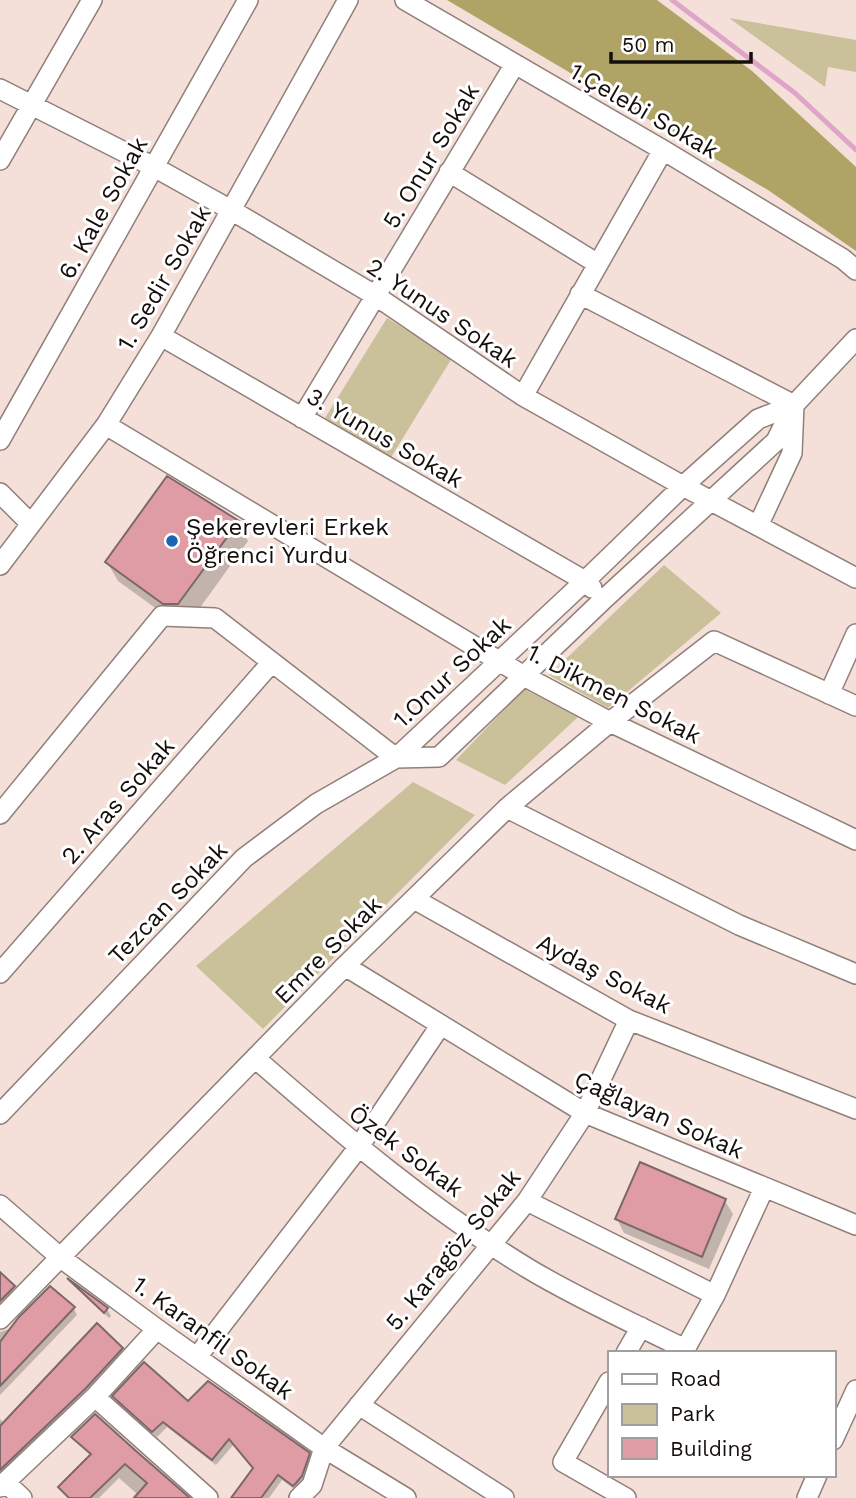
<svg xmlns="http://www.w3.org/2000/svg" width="856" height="1498" font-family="'Work Sans',sans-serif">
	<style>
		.green { fill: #cac19b }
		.forest { fill: #b0a366 }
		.shadow { fill: #0003 }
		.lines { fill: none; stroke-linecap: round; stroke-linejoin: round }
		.stream { stroke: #dfa5c9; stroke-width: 5 }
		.building { fill: #e09ca5; stroke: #7c686b; stroke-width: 2 }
		.minor-casing { stroke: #917f79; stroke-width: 22 }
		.minor { stroke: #fff; stroke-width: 19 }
		.poi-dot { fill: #1d64b4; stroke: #fff; stroke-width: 2.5 }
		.labels { text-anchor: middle; stroke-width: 6; stroke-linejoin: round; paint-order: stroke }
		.street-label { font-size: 24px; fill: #150f0c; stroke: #fff }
		.poi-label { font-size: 24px; fill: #150f0c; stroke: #fff; text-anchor: start }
	</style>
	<rect width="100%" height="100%" fill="#f4e0d9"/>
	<path class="green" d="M 729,18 L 856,40 L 856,72 L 828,67 L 825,87 Z
		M 387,318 L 452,358 L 390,459 L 325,418 Z
		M 664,565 L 721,613 L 608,708 L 549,675 Z
		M 524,689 L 578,717 L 505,785 L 456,760 Z
		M 413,782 L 475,815 L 263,1029 L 196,966 Z"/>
	<path class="forest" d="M 447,0 L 657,0 L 752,71 L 856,167 L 856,251 L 768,190 Z"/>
	<path class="shadow" d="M 237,522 L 248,541 L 189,623 L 176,623 L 118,581 L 107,562 Z
		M 725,1201 L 733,1214 L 709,1269 L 624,1233 L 617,1219 Z
		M 0,1274 L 17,1294 L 0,1313 Z
		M 72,1284 L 107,1309 L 111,1316 L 109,1318 Z
		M 50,1288 L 74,1309 L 77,1315 L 0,1395 L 0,1332 L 9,1329 Z
		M 122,1349 L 126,1355 L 0,1480 L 0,1419 L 5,1424 Z
		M 115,1396 L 188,1404 L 308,1454 L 312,1461 L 305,1483 L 298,1492 L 282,1480 L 269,1498 L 234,1498 L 254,1469 L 234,1444 L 216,1465 L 167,1427 L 157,1437 L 118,1403 Z
		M 95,1416 L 187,1498 L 132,1498 L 136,1493 L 119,1478 L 99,1498 L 68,1498 L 60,1487 L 91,1456 L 77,1443 L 73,1437 Z"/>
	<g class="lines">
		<path class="stream" d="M 672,0 L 795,93 L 856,150"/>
	</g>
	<path class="building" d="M 167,476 L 239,521 L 178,604 L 163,604 L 105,562 Z
		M 640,1162 L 726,1199 L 702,1257 L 615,1219 Z
		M 0,1272 L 15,1286 L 0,1301 Z
		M 67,1278 L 108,1308 L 104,1313 Z
		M 50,1286 L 75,1307 L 0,1386 L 0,1342 L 19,1317 Z
		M 97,1323 L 123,1348 L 86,1388 L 0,1470 L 0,1426 Z
		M 144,1362 L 188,1401 L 208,1381 L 310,1453 L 302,1476 L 296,1483 L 293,1486 L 278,1475 L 261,1498 L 231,1498 L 253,1468 L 229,1439 L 212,1460 L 163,1422 L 152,1432 L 112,1396 Z
		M 95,1414 L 136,1451 L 190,1498 L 134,1498 L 147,1483 L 125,1464 L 90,1498 L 69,1498 L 58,1487 L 91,1454 L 71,1437 Z"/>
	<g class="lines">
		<defs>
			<path id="minor" d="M 405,0 L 663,150 L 843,259 L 856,270
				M 0,89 L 154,167 L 231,210 L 376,296 L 523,396 L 683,486 L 856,578
				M 0,160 L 92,0
				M 449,172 L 598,264
				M 580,294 L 794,405 L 792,453 L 758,526
				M 161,336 L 585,581 L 592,588
				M 523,396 L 663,150
				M 302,418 L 515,64
				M 106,425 L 524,676 L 610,722 L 856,840
				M 0,440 L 248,0
				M 0,493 L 31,524
				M 0,565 L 106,425 L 161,336 L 348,0
				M 829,694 L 856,634
				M 396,758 L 439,757 L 603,600 L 776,441 L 794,405
				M 507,808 L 739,925 L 856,974
				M 0,814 L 162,616 L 215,618 L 396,758
				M 414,899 L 629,1020 L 856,1109
				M 345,966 L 585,1113 L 856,1225
				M 0,973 L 272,662
				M 255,1058 C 342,1134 430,1209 529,1269 C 579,1299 633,1323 685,1349
				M 0,1114 L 244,858 L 316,804 L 396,758 L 585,581 L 683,486 L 758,419 L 794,405 L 856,339
				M 527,1201 L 715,1295
				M 0,1205 L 61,1258 L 157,1329 L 324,1448 L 406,1498
				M 0,1319 L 345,966 L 507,808 L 610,722 L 714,641 L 856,706
				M 626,1353 L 641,1327
				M 683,1353 L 715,1295 L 764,1188
				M 197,1357 L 358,1148 L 440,1026
				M 609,1382 L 563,1462 L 626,1498
				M 95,1397 L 208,1498
				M 359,1405 L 504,1498
				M 833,1440 L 856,1390
				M 5,1482 L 22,1498
				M 0,1487 L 95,1397 L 157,1329
				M 299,1498 L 312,1485 L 324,1448 L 527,1201 L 585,1113 L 629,1020
				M 807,1498 L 817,1475"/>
		</defs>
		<use href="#minor" class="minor-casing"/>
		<use href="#minor" class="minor"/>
	</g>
	<circle class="poi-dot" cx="172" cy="541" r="7"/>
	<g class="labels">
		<g class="street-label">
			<text transform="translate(644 111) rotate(30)" y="8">1.Çelebi Sokak</text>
			<text transform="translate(431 156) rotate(-59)" y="8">5. Onur Sokak</text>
			<text transform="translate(103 208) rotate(-61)" y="8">6. Kale Sokak</text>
			<text transform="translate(164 278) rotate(-60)" y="8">1. Sedir Sokak</text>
			<text transform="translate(442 313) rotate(34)" y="8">2. Yunus Sokak</text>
			<text transform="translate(385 438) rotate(30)" y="8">3. Yunus Sokak</text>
			<text transform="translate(452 672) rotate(-43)" y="8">1.Onur Sokak</text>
			<text transform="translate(614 694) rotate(27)" y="8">1. Dikmen Sokak</text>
			<text transform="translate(118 801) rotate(-49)" y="8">2. Aras Sokak</text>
			<text transform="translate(168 903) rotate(-46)" y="8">Tezcan Sokak</text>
			<text transform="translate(328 950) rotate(-45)" y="8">Emre Sokak</text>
			<text transform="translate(604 974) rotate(27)" y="8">Aydaş Sokak</text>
			<text transform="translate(659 1115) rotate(24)" y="8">Çağlayan Sokak</text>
			<text transform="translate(406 1151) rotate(37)" y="8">Özek Sokak</text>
			<text transform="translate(453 1250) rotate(-51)" y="8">5. Karagöz Sokak</text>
			<text transform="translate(213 1338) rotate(36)" y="8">1. Karanfil Sokak</text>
		</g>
		<g class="poi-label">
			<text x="186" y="535">Şekerevleri Erkek<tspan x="186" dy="28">Öğrenci Yurdu</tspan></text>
		</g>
	</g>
	<rect x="608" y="1351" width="228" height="126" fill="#ffffff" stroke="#a19f9e" stroke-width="2"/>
	<rect x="622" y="1374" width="35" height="10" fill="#ffffff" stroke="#a19f9e" stroke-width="2"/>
	<text x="670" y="1386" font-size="21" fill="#150f0c">Road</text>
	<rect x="622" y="1404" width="35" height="21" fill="#cac19b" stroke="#a19f9e" stroke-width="2"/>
	<text x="670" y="1421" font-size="21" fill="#150f0c">Park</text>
	<rect x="622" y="1438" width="35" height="21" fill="#e09ca5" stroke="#a19f9e" stroke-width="2"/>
	<text x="670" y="1456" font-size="21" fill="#150f0c">Building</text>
	<path d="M611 52v10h140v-10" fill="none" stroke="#150f0c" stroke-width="3.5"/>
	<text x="622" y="52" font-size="21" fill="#150f0c" stroke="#ffffff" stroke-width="5" paint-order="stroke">50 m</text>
</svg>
